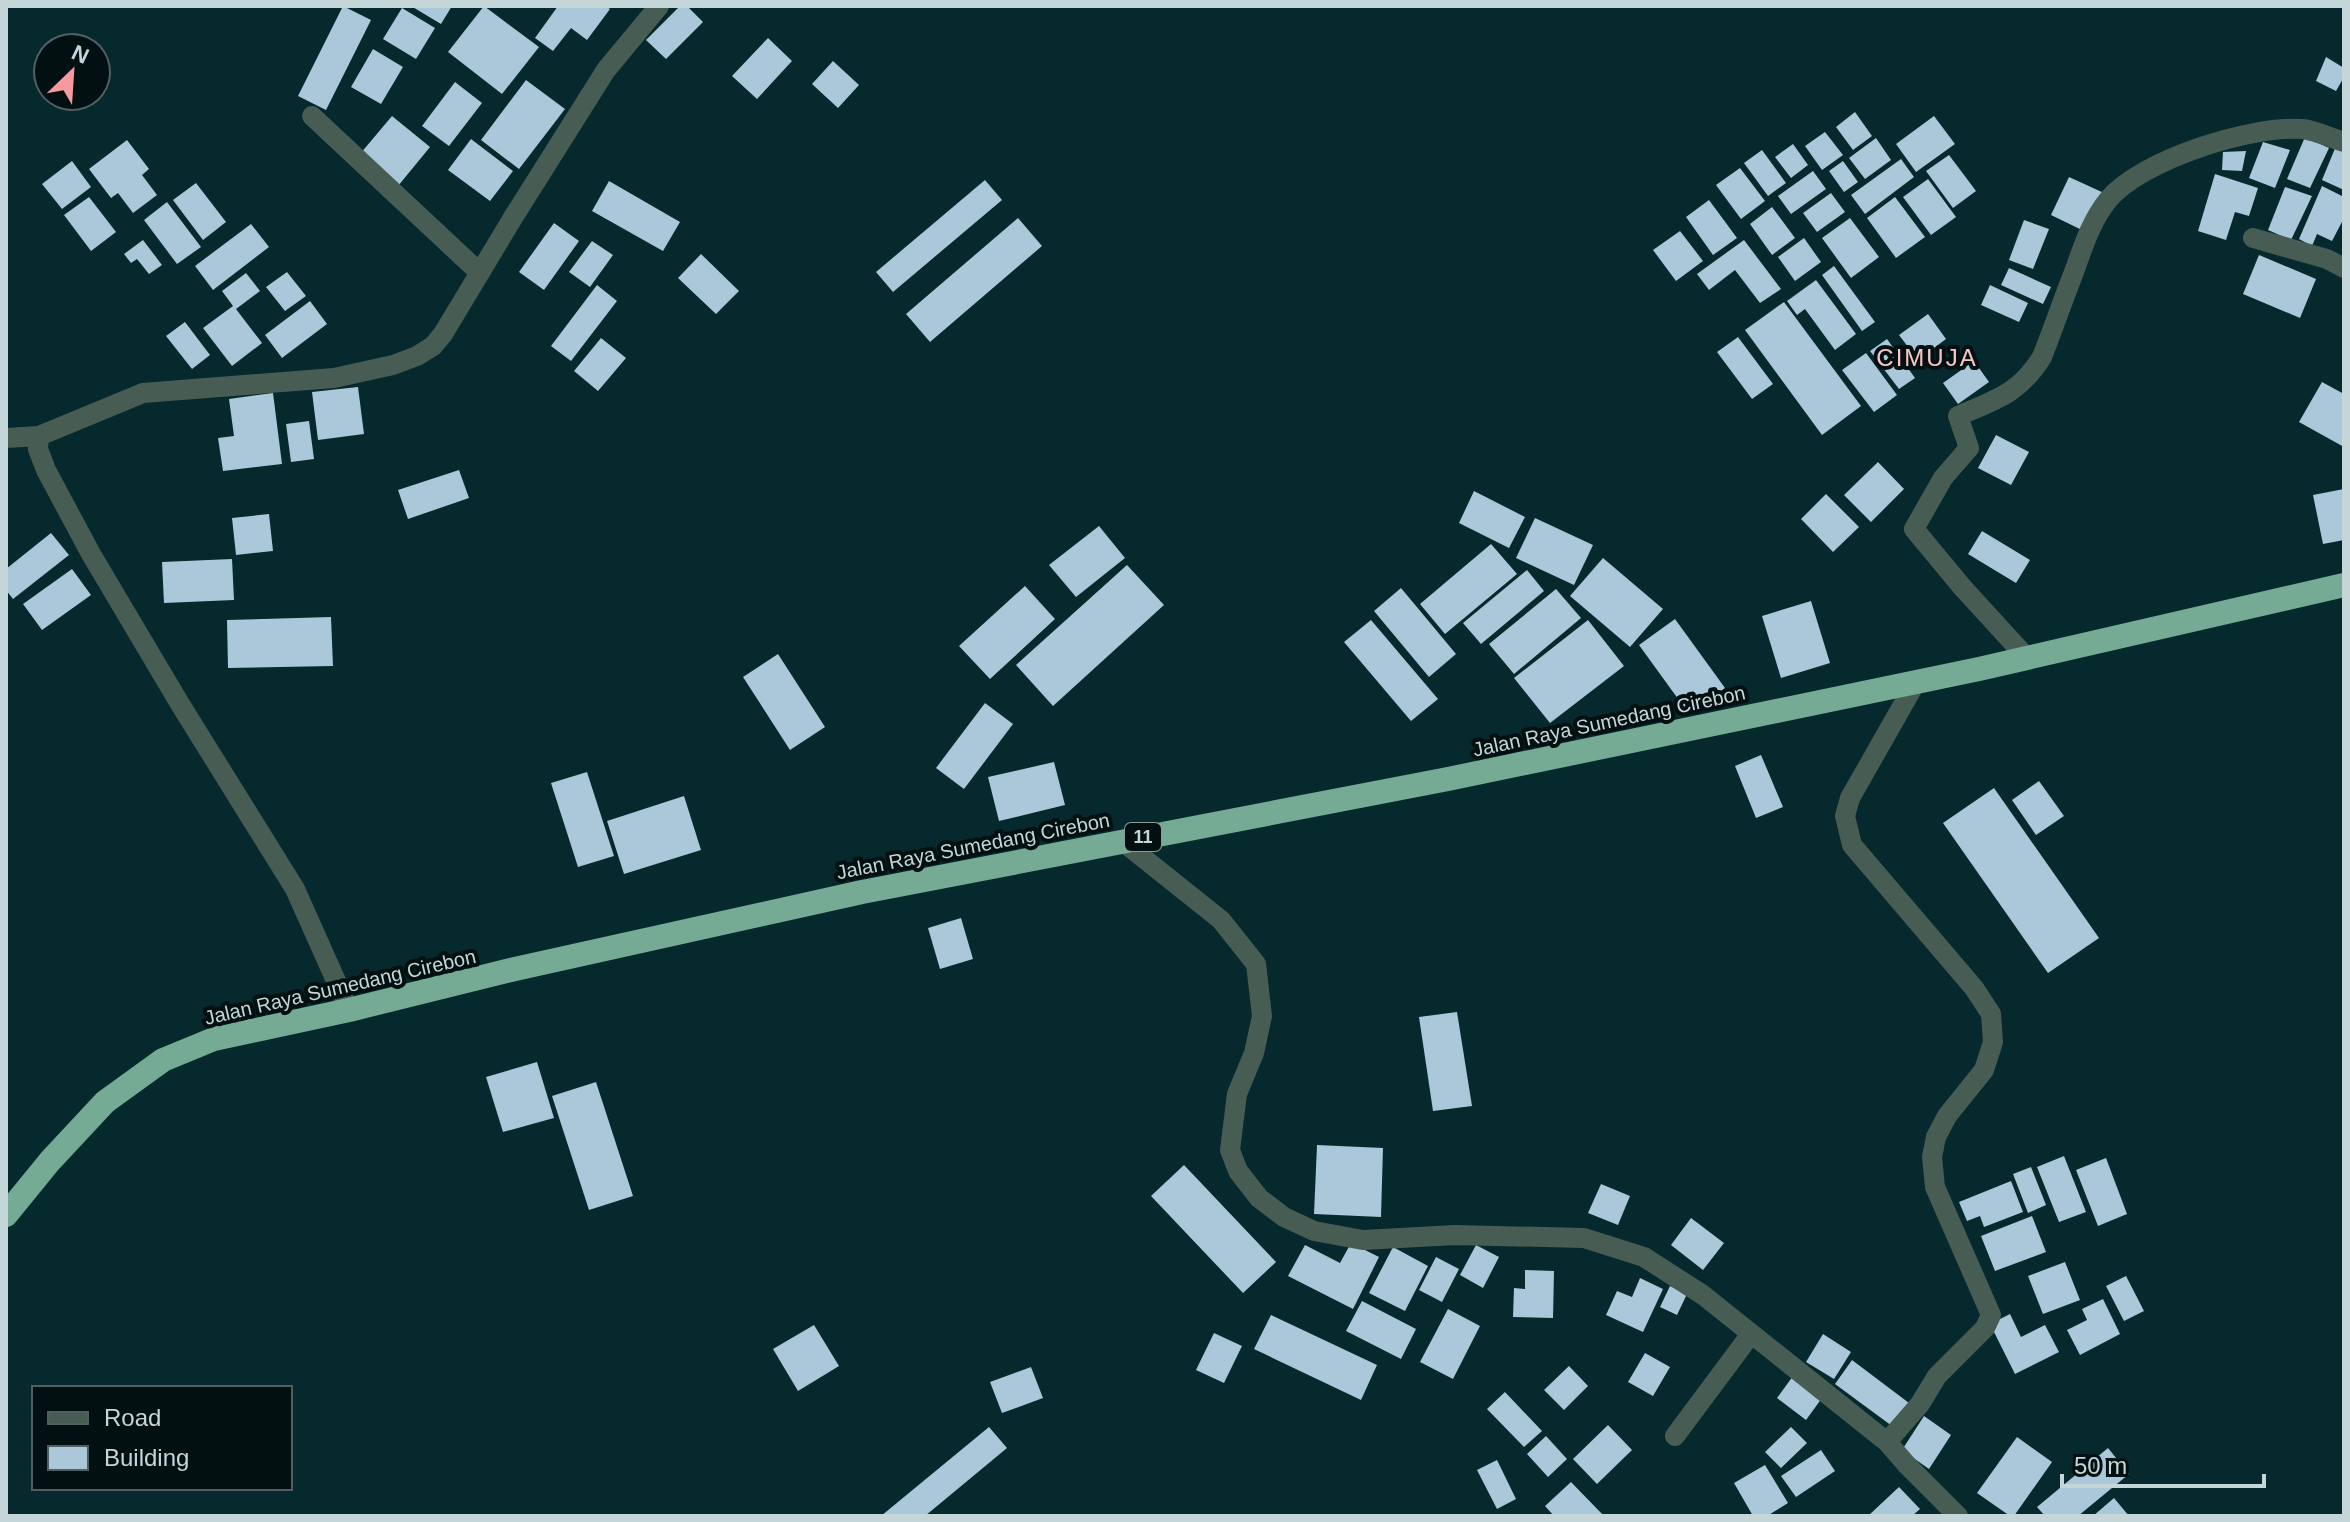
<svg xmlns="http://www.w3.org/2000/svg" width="2350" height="1522" font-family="Arial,sans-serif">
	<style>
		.building { fill: #abc8da }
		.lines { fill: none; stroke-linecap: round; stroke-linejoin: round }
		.minor { stroke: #475d53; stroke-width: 20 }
		.highway { stroke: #75ab95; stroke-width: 24 }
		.labels { text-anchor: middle; stroke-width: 8; stroke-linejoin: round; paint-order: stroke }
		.shield { fill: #031011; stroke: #8a9b9c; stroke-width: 2 }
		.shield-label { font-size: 18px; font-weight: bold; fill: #c4d6d8 }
		.street-label { font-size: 20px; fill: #c4d6d8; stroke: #031011 }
		.quarter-label { font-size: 24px; letter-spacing: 2px; fill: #fac5c7; stroke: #031011 }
	</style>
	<rect width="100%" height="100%" fill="#05292c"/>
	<path class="building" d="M 343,6 L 371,20 L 326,110 L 298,96 Z
		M 411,6 L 452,6 L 441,24 Z
		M 484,6 L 539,47 L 502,94 L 448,52 Z
		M 558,6 L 605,6 L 610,9 L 587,40 L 571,28 L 553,51 L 535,38 Z
		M 680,6 L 687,6 L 703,22 L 666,59 L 646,40 Z
		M 402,8 L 435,28 L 416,59 L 383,39 Z
		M 768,38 L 792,61 L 757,99 L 732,76 Z
		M 373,49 L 403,67 L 381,104 L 351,87 Z
		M 2326,57 L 2344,68 L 2344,77 L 2336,91 L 2316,81 Z
		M 833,61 L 859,85 L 838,108 L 812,84 Z
		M 526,80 L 565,109 L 519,169 L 481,140 Z
		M 455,82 L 482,103 L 449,146 L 422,126 Z
		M 1855,112 L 1872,136 L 1853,150 L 1836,127 Z
		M 392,116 L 430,147 L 398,186 L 360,154 Z
		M 1934,116 L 1955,144 L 1916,172 L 1896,144 Z
		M 1825,132 L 1843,155 L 1822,170 L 1805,146 Z
		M 2305,137 L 2329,148 L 2310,188 L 2287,179 Z
		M 1876,138 L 1891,160 L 1865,179 L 1849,158 Z
		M 471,139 L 513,171 L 490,201 L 448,170 Z
		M 127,140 L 149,169 L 142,175 L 157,195 L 133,213 L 118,193 L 111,198 L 89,169 Z
		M 2263,142 L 2290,150 L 2275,188 L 2249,178 Z
		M 1793,144 L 1808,165 L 1791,178 L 1775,157 Z
		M 2336,146 L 2344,150 L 2344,190 L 2322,180 Z
		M 1762,150 L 1786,183 L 1768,196 L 1744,163 Z
		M 2246,151 L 2242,171 L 2222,170 L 2223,152 Z
		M 1949,155 L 1976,191 L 1953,208 L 1926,171 Z
		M 1901,159 L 1914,177 L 1865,214 L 1851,195 Z
		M 72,161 L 91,187 L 62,209 L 42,184 Z
		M 1843,161 L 1858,182 L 1844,192 L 1829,171 Z
		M 1740,168 L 1765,201 L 1741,219 L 1716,185 Z
		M 1813,171 L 1826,189 L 1791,214 L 1778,196 Z
		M 2215,174 L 2258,188 L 2249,216 L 2235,212 L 2226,240 L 2198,231 Z
		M 2069,177 L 2104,193 L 2086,232 L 2051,215 Z
		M 1928,179 L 1956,217 L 1931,235 L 1903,197 Z
		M 985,180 L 1002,200 L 893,292 L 876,272 Z
		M 609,181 L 680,222 L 663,251 L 592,211 Z
		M 196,183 L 226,222 L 203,240 L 173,200 Z
		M 2322,186 L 2344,197 L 2344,218 L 2332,241 L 2317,234 L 2312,246 L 2299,239 Z
		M 2285,187 L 2312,196 L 2291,240 L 2268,230 Z
		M 1831,193 L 1845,212 L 1817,232 L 1803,213 Z
		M 89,197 L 116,232 L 91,251 L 64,215 Z
		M 1895,197 L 1925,237 L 1896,258 L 1867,218 Z
		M 1709,200 L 1737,238 L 1713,255 L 1686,217 Z
		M 167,202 L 201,247 L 177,264 L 144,220 Z
		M 1772,207 L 1795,238 L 1772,255 L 1750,224 Z
		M 1018,218 L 1042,246 L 930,342 L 906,314 Z
		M 1850,218 L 1879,257 L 1851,278 L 1822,238 Z
		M 2024,220 L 2049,229 L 2033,269 L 2009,260 Z
		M 554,223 L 579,241 L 544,290 L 519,272 Z
		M 251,224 L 269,247 L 213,290 L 195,266 Z
		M 1680,231 L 1703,261 L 1676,281 L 1653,250 Z
		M 1804,238 L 1821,262 L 1795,281 L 1778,257 Z
		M 143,240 L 162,265 L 149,274 L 137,259 L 131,263 L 124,254 Z
		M 1744,240 L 1781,289 L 1760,303 L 1735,270 L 1709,290 L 1697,274 Z
		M 592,241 L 613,255 L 590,287 L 569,272 Z
		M 701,254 L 739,291 L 716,314 L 678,278 Z
		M 2259,255 L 2316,279 L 2300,318 L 2243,294 Z
		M 1834,266 L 1875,322 L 1862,331 L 1822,275 Z
		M 2009,268 L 2051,287 L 2043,304 L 2001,285 Z
		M 287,272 L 306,296 L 285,311 L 266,287 Z
		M 246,273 L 260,291 L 236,309 L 262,343 L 232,366 L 203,328 L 233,306 L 222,291 Z
		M 1816,280 L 1856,334 L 1835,350 L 1805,309 L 1797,315 L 1787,301 Z
		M 597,285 L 617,301 L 571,361 L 551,346 Z
		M 1990,285 L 2028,303 L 2019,322 L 1981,305 Z
		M 310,301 L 327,324 L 282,358 L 265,335 Z
		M 1784,302 L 1861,406 L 1822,435 L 1745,330 Z
		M 1928,314 L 1946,339 L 1918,360 L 1899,335 Z
		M 185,322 L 210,355 L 192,369 L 166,336 Z
		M 1738,337 L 1773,384 L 1752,399 L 1717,352 Z
		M 601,338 L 626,358 L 598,391 L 574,371 Z
		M 1887,339 L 1915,378 L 1899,389 L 1870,351 Z
		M 1866,353 L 1897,395 L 1874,412 L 1842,370 Z
		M 1974,361 L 1989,382 L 1958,404 L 1943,383 Z
		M 2322,382 L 2344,394 L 2344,447 L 2299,422 Z
		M 358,387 L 364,434 L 318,440 L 312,392 Z
		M 273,393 L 282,464 L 223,471 L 218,438 L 234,436 L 229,399 Z
		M 309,421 L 314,459 L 291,462 L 286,424 Z
		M 1996,435 L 2029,452 L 2011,485 L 1978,468 Z
		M 1878,462 L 1904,489 L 1871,522 L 1844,495 Z
		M 459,470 L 469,498 L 408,519 L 398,490 Z
		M 2344,489 L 2344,540 L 2323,544 L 2313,495 Z
		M 1474,491 L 1525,517 L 1509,548 L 1459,523 Z
		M 1826,494 L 1859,527 L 1833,552 L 1801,519 Z
		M 269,514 L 273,551 L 236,555 L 232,518 Z
		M 1535,518 L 1593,545 L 1574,585 L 1516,558 Z
		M 1099,526 L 1125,558 L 1076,597 L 1049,565 Z
		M 1982,531 L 2030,560 L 2016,583 L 1968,554 Z
		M 51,533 L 69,555 L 13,599 L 6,590 L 6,569 Z
		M 1491,544 L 1517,574 L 1445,634 L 1420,604 Z
		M 1603,558 L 1663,609 L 1630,647 L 1570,596 Z
		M 232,559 L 234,600 L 164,603 L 162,562 Z
		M 1127,565 L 1164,605 L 1053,706 L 1016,665 Z
		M 72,569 L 91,595 L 42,630 L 23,604 Z
		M 1527,570 L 1544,591 L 1481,644 L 1463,623 Z
		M 1025,586 L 1055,619 L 990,679 L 959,646 Z
		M 1401,588 L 1456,654 L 1429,677 L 1374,611 Z
		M 1556,589 L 1581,618 L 1514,674 L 1489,644 Z
		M 1811,601 L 1830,663 L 1781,678 L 1762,616 Z
		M 331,617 L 333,666 L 228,668 L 227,620 Z
		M 1675,619 L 1725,688 L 1689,714 L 1639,645 Z
		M 1371,620 L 1438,699 L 1411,721 L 1344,642 Z
		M 1588,620 L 1624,666 L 1550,723 L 1514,678 Z
		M 778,654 L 825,727 L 790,750 L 743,677 Z
		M 985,703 L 1013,724 L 964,789 L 936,768 Z
		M 1761,755 L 1783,807 L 1756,818 L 1735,766 Z
		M 1054,762 L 1065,805 L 999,821 L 988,777 Z
		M 587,772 L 614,856 L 578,867 L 551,783 Z
		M 2039,781 L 2064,816 L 2036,835 L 2012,800 Z
		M 1994,788 L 2099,938 L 2048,973 L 1943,823 Z
		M 684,796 L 701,850 L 624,874 L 607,821 Z
		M 961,918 L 973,959 L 940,969 L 928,928 Z
		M 1457,1012 L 1472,1106 L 1433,1111 L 1419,1017 Z
		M 537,1062 L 554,1118 L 503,1132 L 486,1077 Z
		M 596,1082 L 633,1196 L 589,1210 L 552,1096 Z
		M 1317,1145 L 1383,1148 L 1381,1217 L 1314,1214 Z
		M 2064,1156 L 2086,1212 L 2059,1222 L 2037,1167 Z
		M 2106,1158 L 2127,1214 L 2098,1226 L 2076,1170 Z
		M 1184,1165 L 1276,1262 L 1243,1293 L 1151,1196 Z
		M 2031,1167 L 2046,1205 L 2028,1213 L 2013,1174 Z
		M 2011,1181 L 2023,1212 L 1984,1227 L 1980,1216 L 1967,1221 L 1959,1202 Z
		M 1601,1184 L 1630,1196 L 1618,1225 L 1588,1213 Z
		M 2032,1216 L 2046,1252 L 1995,1271 L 1981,1236 Z
		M 1691,1218 L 1724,1243 L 1703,1270 L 1671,1245 Z
		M 1351,1243 L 1379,1257 L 1353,1309 L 1288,1276 L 1305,1245 L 1340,1263 Z
		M 1476,1245 L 1499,1257 L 1483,1288 L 1460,1275 Z
		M 1393,1247 L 1428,1266 L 1405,1311 L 1369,1293 Z
		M 1436,1257 L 1459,1269 L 1442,1302 L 1419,1290 Z
		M 2065,1262 L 2080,1300 L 2043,1314 L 2028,1276 Z
		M 1525,1270 L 1554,1271 L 1553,1318 L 1513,1317 L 1514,1288 L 1525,1289 Z
		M 2126,1276 L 2144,1311 L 2124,1321 L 2106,1286 Z
		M 1640,1278 L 1663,1289 L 1643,1332 L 1606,1315 L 1617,1291 L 1632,1297 Z
		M 1670,1286 L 1687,1294 L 1677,1315 L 1660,1307 Z
		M 2103,1299 L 2120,1334 L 2080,1355 L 2067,1330 L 2087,1320 L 2082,1309 Z
		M 1362,1301 L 1416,1329 L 1401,1359 L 1346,1331 Z
		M 1448,1309 L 1480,1326 L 1453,1379 L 1420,1362 Z
		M 2010,1314 L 2021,1337 L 2045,1325 L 2059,1352 L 2015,1374 L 1990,1324 Z
		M 1271,1315 L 1377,1365 L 1361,1400 L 1254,1349 Z
		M 814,1325 L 839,1366 L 798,1391 L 773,1349 Z
		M 1214,1333 L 1242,1346 L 1224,1383 L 1196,1370 Z
		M 1823,1334 L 1851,1352 L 1834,1379 L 1806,1362 Z
		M 1645,1353 L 1670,1367 L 1653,1396 L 1628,1382 Z
		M 1852,1360 L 1909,1403 L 1892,1426 L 1835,1384 Z
		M 1569,1366 L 1588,1386 L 1564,1410 L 1544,1390 Z
		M 1031,1367 L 1043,1398 L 1002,1413 L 990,1382 Z
		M 1793,1376 L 1822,1398 L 1806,1420 L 1777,1398 Z
		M 1505,1392 L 1542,1431 L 1524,1447 L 1487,1409 Z
		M 1924,1416 L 1951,1435 L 1929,1469 L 1902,1450 Z
		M 1608,1425 L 1632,1450 L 1597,1484 L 1573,1459 Z
		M 989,1427 L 1007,1448 L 925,1516 L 881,1516 Z
		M 1791,1427 L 1807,1443 L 1781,1468 L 1765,1452 Z
		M 1546,1436 L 1567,1459 L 1548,1477 L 1527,1454 Z
		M 2017,1437 L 2052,1462 L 2014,1516 L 2010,1516 L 1977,1493 Z
		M 2108,1448 L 2129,1474 L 2078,1516 L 2045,1516 L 2037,1507 Z
		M 1821,1450 L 1835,1471 L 1796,1497 L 1781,1476 Z
		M 1497,1460 L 1516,1499 L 1497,1509 L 1477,1470 Z
		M 1765,1465 L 1788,1503 L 1767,1516 L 1753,1516 L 1734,1483 Z
		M 1571,1482 L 1604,1516 L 1554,1516 L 1545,1506 Z
		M 1899,1487 L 1920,1509 L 1912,1516 L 1868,1516 Z
		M 2114,1498 L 2129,1516 L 2093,1516 Z"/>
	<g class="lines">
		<path class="minor" d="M 312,116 L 480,273
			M 2253,238 L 2327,259 L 2344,268
			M 6,438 L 39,436
			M 2027,658 L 1963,588 L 1914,529 L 1943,478 L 1969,448 L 1958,416 C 1995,400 2019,394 2042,357 C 2053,329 2063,300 2074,272 C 2083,247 2091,221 2108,200 C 2140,160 2252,125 2303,129 C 2317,131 2331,138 2344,142
			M 1122,841 L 1221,920 L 1256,964 L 1262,1016 L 1254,1053 L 1237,1094 L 1230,1150 L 1238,1171 L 1259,1198 L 1284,1217 L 1314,1231 L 1363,1240 L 1455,1235 L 1584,1238 L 1644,1257 L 1703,1295 L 1887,1442 L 1907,1465 L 1958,1516
			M 349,1010 L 295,889 L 180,704 L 91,554 L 46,470 L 38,449 L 39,436 L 143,393 L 334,378 L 393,365 L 417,356 L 433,346 L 443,334 L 514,216 L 606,70 L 659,6
			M 1675,1436 L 1751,1334
			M 1887,1442 L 1920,1404 L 1937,1376 L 1985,1328 L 1991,1315 L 1935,1187 L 1932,1157 L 1936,1137 L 1947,1116 L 1984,1070 L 1993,1042 L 1991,1014 L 1974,988 L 1852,845 L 1845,816 L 1850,798 L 1916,682"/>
		<path class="highway" d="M 6,1215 L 50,1161 L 105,1102 L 163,1060 L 214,1039 L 349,1010 L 515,969 L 862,892 L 1448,779 L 1979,669 L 2344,585"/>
	</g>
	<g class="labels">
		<rect class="shield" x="1125" y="823" width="36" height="28" rx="6"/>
		<g class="shield-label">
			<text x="1143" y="843">11</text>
		</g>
		<g class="street-label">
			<text transform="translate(1609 721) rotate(-12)" y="7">Jalan Raya Sumedang Cirebon</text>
			<text transform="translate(973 846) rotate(-11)" y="7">Jalan Raya Sumedang Cirebon</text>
			<text transform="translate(340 987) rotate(-13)" y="7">Jalan Raya Sumedang Cirebon</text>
		</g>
		<g class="quarter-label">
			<text x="1927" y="366">CIMUJA</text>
		</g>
	</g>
	<rect width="2350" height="1522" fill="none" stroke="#c4d6d8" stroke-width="16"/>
	<rect x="32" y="1386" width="260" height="104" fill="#031011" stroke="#505f61" stroke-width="2"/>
	<rect x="48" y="1412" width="40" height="12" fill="#475d53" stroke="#505f61" stroke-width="2"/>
	<text x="104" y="1426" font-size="24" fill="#c4d6d8">Road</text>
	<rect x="48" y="1446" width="40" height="24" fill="#abc8da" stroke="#505f61" stroke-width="2"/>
	<text x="104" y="1466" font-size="24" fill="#c4d6d8">Building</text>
	<g transform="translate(72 72) rotate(25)"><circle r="38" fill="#031011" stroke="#505f61" stroke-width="2"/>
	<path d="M0-6L14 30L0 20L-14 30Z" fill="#f49aa0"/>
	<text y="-12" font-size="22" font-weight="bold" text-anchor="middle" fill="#c4d6d8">N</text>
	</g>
	<path d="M2062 1474v12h202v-12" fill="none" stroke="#c4d6d8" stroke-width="4"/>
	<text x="2074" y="1474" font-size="24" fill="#c4d6d8" stroke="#031011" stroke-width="6" paint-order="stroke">50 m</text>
</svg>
